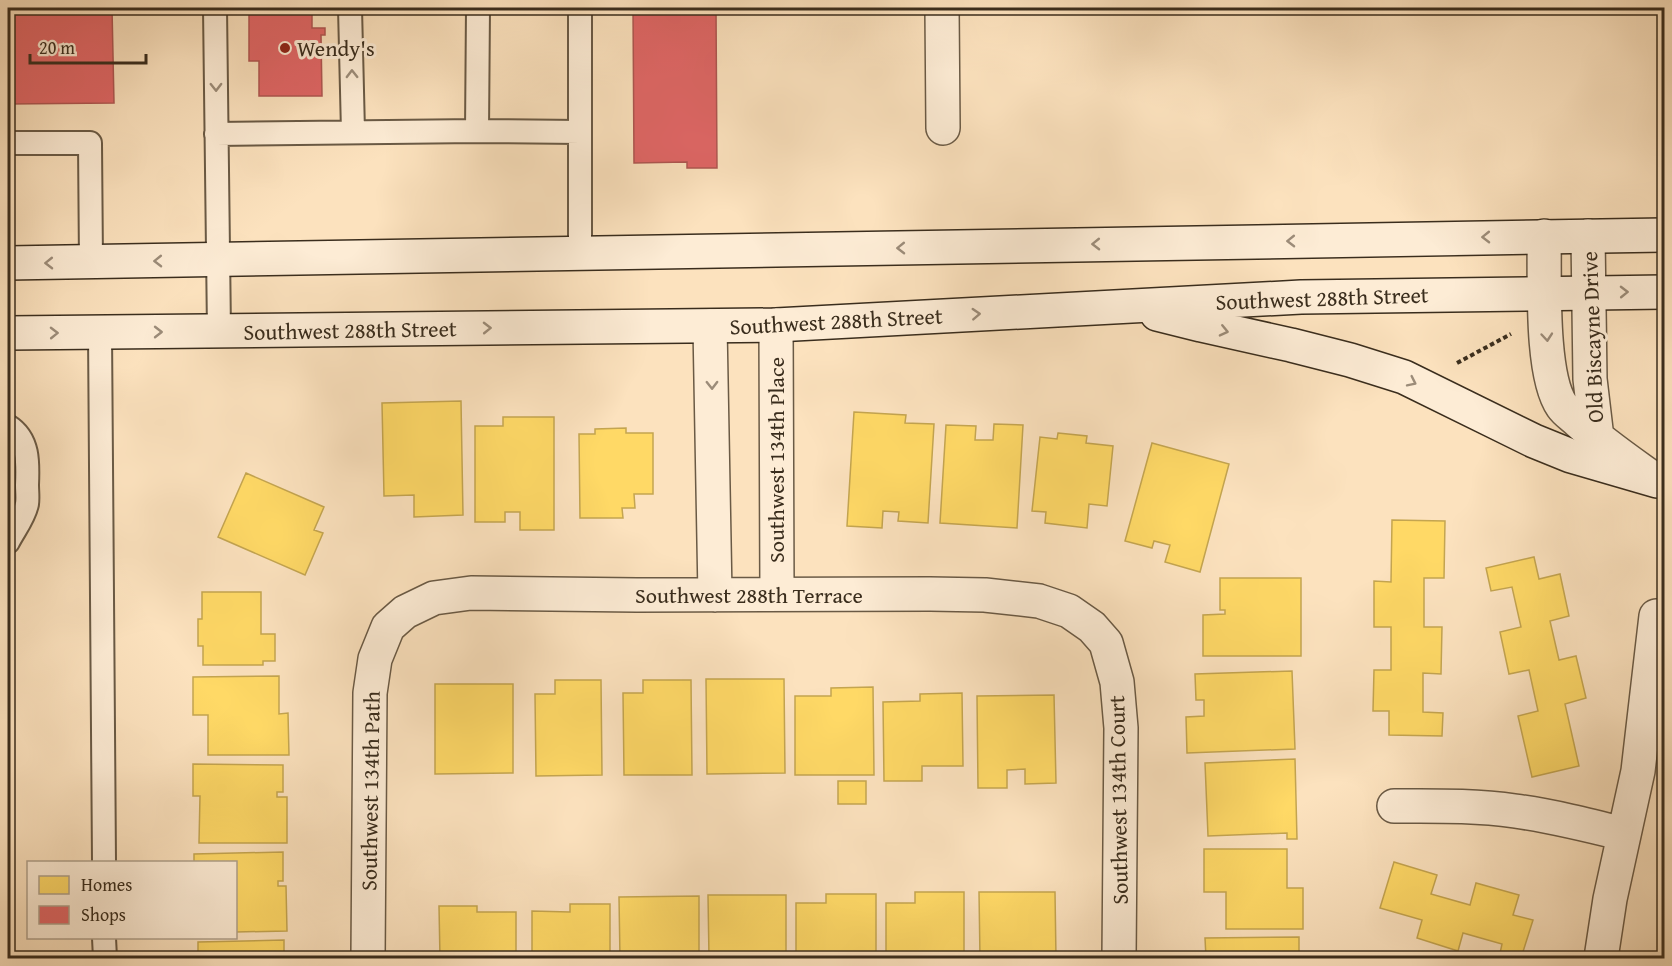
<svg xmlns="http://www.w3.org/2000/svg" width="1672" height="966" font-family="'Gentium Book Plus',serif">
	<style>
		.homes { fill: #ffd966; stroke: #c4a550; stroke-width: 1.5 }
		.shops { fill: #e06666; stroke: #ae5550; stroke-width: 1.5 }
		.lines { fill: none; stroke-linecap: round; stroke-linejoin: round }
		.service-casing { stroke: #6a5a45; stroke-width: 26 }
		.minor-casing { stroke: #6a5a45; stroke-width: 36 }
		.secondary-casing { stroke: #3a2d1d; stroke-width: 36 }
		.path { stroke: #3a2d1d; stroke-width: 4; stroke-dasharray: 4.5 3; stroke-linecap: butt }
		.service { stroke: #fdecd5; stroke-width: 22 }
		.minor { stroke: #fdecd5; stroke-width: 33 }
		.secondary { stroke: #fdecd5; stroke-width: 33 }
		.oneway { stroke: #9c8c79 }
		.poi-dot { fill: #8f2418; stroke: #fdecd5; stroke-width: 2 }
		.labels { text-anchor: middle; stroke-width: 6; stroke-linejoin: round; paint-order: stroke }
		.poi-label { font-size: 22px; fill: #3a2d1d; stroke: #fdecd5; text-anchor: start }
		.street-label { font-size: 22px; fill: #3a2d1d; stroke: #fdecd5 }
	</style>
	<rect width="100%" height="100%" fill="#fce2be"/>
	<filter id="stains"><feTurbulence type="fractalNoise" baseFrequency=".00333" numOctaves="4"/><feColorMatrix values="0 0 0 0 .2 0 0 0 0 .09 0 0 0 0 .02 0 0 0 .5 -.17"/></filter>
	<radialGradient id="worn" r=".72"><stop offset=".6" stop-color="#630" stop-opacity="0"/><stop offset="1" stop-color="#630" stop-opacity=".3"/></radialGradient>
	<path class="homes" d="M 461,401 L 463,515 L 414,517 L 414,495 L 384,496 L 382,403 Z
		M 854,412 L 906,415 L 905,423 L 934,424 L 928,523 L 898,521 L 899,512 L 883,511 L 882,528 L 847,526 Z
		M 503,417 L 554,417 L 554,530 L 520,530 L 520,512 L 505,512 L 505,522 L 475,522 L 475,426 L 503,426 Z
		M 994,424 L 1023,425 L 1017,528 L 940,523 L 946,425 L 976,426 L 975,440 L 993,440 Z
		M 626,428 L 626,433 L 653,433 L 653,494 L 634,494 L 635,508 L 622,508 L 623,518 L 580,518 L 579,434 L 595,434 L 595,429 Z
		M 1058,433 L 1087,436 L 1086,443 L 1113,446 L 1107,506 L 1089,504 L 1087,528 L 1045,523 L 1046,512 L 1032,511 L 1040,437 L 1057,439 Z
		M 1152,443 L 1229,464 L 1200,572 L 1165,562 L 1170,545 L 1154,541 L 1152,548 L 1125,541 Z
		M 246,473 L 324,507 L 314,530 L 323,533 L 305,575 L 218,537 Z
		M 1392,520 L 1445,521 L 1444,578 L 1424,578 L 1424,627 L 1442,627 L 1441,674 L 1423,673 L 1423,712 L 1443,713 L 1442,736 L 1389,735 L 1389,711 L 1373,711 L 1374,670 L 1391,670 L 1391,627 L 1374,627 L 1374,581 L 1391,582 Z
		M 1534,557 L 1539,579 L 1560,574 L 1569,616 L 1550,621 L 1559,660 L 1576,656 L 1586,698 L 1565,704 L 1579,766 L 1532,777 L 1518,716 L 1538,711 L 1529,670 L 1509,674 L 1500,632 L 1521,627 L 1512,587 L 1491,591 L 1486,568 Z
		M 1220,578 L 1301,578 L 1301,656 L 1203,656 L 1203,615 L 1225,614 L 1225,610 L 1220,610 Z
		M 202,592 L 261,592 L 261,634 L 275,634 L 275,661 L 263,661 L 263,665 L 203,665 L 203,646 L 198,646 L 198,619 L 202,619 Z
		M 1292,671 L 1295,749 L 1187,753 L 1186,717 L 1204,716 L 1204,700 L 1196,700 L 1195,674 Z
		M 279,676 L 279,714 L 288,713 L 289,755 L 208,755 L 208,715 L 193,715 L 193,677 Z
		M 706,679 L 784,679 L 785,773 L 707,774 Z
		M 555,680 L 601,680 L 602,775 L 536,776 L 535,694 L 555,694 Z
		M 643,680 L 691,680 L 692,775 L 624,775 L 623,693 L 643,693 Z
		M 435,684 L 513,684 L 513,773 L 435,774 Z
		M 873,687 L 874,775 L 795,775 L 795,696 L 831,696 L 831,688 Z
		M 962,693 L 963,766 L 922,766 L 922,781 L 884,781 L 883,702 L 920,701 L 920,694 Z
		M 1054,695 L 1056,783 L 1025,784 L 1025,769 L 1007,770 L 1007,788 L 978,788 L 977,696 Z
		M 1295,759 L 1297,839 L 1287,839 L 1287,833 L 1208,836 L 1205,763 Z
		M 193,764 L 283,765 L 283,792 L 277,792 L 277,797 L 287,797 L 287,843 L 199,843 L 200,796 L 193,796 Z
		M 838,781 L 866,781 L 866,804 L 838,804 Z
		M 1204,849 L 1287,849 L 1287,888 L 1303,888 L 1303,929 L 1226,929 L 1226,892 L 1204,892 Z
		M 283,852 L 283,881 L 278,881 L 278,886 L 286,886 L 287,931 L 236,932 L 236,862 L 194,862 L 194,854 Z
		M 1394,862 L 1437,875 L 1431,894 L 1470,905 L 1476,883 L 1519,895 L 1513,915 L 1533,920 L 1521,958 L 1499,958 L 1502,944 L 1463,933 L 1458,951 L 1417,938 L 1422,920 L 1380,908 Z
		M 915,892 L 964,892 L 964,958 L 886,958 L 886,903 L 915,903 Z
		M 979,892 L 1055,892 L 1056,958 L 980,958 Z
		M 826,894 L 876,894 L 876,958 L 796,958 L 796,903 L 826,903 Z
		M 708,895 L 786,895 L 786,958 L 709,958 Z
		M 699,896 L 699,958 L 620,958 L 619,897 Z
		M 570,904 L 610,904 L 610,958 L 532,958 L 532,911 L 570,912 Z
		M 439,906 L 477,906 L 477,912 L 516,912 L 516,958 L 440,958 Z
		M 1299,937 L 1299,958 L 1206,958 L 1205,938 Z
		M 284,940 L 284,958 L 198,958 L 198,942 Z"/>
	<path class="shops" d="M 8,8 L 112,8 L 114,103 L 8,104 Z
		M 249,8 L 312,8 L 312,28 L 325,28 L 325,35 L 321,35 L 322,96 L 259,96 L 259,61 L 249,61 Z
		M 633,8 L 716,8 L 717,168 L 687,168 L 687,162 L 634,163 Z"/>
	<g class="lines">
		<defs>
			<path id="service" d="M 215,8 L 219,331
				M 350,8 L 353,132
				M 478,8 L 477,131 L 580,132
				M 216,134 L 477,131
				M 8,143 L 90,143 L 91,262
				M 580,254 L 580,8
				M 100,332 L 104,862
				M 8,426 C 29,439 28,463 27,485 C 27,491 28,498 27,504 C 24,518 14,530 8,542
				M 104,938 L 105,958"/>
			<path id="minor" d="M 942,8 L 943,128
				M 1544,236 C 1545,276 1540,375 1562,406 C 1566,412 1574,417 1579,422 C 1602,443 1627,460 1652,478
				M 1588,236 L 1590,379 L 1597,438
				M 776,325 L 777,594
				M 710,326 L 715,595
				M 1394,806 C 1434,806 1475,805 1515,811 C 1552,816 1588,825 1624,834
				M 368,958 L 370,693 L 375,659 L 388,627 L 405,612 L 434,598 L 471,593 L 637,595 L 930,594 L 985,595 L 1039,601 L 1069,611 L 1092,627 L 1106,643 L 1117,682 L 1121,728 L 1119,958
				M 1601,958 L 1610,899 L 1638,771 L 1656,616"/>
			<path id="secondary" d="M 8,263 L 1664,235
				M 1157,314 L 1201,325 L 1291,345 L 1350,360 L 1404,377 L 1534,441 L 1571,456 L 1657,481
				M 8,333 L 776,325 L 1301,297 L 1664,292"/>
		</defs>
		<use href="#service" class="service-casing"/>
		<use href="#minor" class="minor-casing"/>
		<use href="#secondary" class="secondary-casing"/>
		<path class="path" d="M 1457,363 L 1511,334"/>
		<use href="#service" class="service"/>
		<use href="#minor" class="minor"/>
		<use href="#secondary" class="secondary"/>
	</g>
	<defs><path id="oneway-chevron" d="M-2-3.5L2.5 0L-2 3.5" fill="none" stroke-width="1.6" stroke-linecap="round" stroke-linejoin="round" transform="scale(1.5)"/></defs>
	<g class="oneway">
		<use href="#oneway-chevron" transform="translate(352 74) rotate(-91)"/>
		<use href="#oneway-chevron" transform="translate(216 87) rotate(89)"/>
		<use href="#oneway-chevron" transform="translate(1486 237) rotate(179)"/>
		<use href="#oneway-chevron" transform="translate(1291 241) rotate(179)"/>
		<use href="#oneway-chevron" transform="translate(1096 244) rotate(179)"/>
		<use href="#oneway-chevron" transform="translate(901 248) rotate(179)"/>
		<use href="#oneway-chevron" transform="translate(158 261) rotate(179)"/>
		<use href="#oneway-chevron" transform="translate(49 263) rotate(179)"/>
		<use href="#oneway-chevron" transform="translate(1624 292) rotate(-1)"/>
		<use href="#oneway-chevron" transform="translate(976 314) rotate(-3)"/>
		<use href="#oneway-chevron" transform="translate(487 328) rotate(-1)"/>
		<use href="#oneway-chevron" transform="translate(1224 331) rotate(13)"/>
		<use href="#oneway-chevron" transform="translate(158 332)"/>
		<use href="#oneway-chevron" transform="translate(54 333) rotate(-1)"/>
		<use href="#oneway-chevron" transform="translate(1547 337) rotate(85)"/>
		<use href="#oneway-chevron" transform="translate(1412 382) rotate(26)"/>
		<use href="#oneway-chevron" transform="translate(712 385) rotate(89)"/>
	</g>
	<circle class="poi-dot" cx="285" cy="48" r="6"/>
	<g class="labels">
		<g class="poi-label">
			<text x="297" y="56">Wendy's</text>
		</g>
		<g class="street-label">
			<text transform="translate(1322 298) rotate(-2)" y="8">Southwest 288th Street</text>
			<text transform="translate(836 321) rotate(-3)" y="8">Southwest 288th Street</text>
			<text transform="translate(350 330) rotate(-1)" y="8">Southwest 288th Street</text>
			<text transform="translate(1592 337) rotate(-92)" y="8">Old Biscayne Drive</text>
			<text transform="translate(776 460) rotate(-90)" y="8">Southwest 134th Place</text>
			<text x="749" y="603">Southwest 288th Terrace</text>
			<text transform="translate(370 791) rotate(-89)" y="8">Southwest 134th Path</text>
			<text transform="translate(1118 800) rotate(-91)" y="8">Southwest 134th Court</text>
		</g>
	</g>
	<rect width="1672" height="966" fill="none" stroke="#fce2be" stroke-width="30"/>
	<rect x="9" y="9" width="1654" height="948" fill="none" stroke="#3a2d1d" stroke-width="3"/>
	<rect x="15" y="15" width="1642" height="936" fill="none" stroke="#3a2d1d" stroke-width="1.5"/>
	<rect x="27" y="861" width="210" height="78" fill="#fdecd5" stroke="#afa08b" stroke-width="1.5"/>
	<rect x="39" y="876" width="30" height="18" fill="#ffd966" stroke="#afa08b" stroke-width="1.5"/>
	<text x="81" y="891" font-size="18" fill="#3a2d1d">Homes</text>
	<rect x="39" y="906" width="30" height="18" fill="#e06666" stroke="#afa08b" stroke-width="1.5"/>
	<text x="81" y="921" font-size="18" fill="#3a2d1d">Shops</text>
	<path d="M30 54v9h116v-9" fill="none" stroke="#3a2d1d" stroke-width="3"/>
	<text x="39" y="54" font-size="18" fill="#3a2d1d" stroke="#fdecd5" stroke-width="4.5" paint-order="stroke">20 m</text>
	<rect width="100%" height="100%" filter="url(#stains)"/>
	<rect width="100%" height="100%" fill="url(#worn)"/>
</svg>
